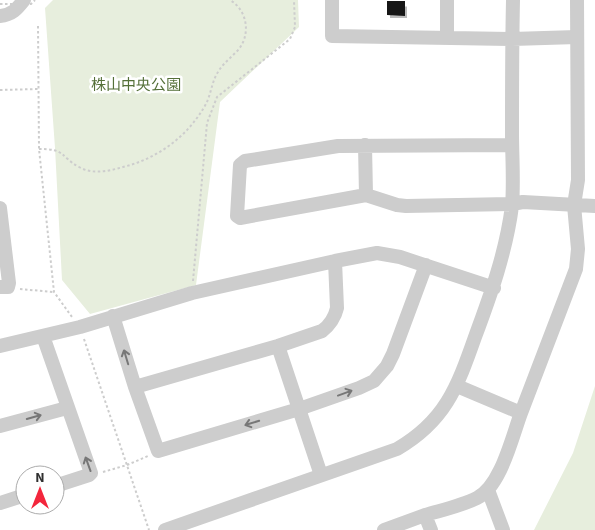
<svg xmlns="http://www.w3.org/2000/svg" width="595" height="530" font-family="'Source Sans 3','Noto Sans JP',sans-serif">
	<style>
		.green { fill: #e7eedd }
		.building { fill: #171717; filter: url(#shadow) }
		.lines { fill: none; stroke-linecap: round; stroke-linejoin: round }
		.path { stroke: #cdcdcd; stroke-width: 2; stroke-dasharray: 2.5 2.5; stroke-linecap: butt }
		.minor { stroke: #cdcdcd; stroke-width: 14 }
		.path-bridge { stroke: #cdcdcd; stroke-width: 2; stroke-dasharray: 2.5 2.5; stroke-linecap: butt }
		.oneway { stroke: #777 }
		.labels { text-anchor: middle; stroke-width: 5; stroke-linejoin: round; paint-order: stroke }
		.park-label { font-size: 15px; fill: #557039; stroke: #fff }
	</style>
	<defs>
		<filter id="shadow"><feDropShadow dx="3" dy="5.5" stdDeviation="0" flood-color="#0004"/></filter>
	</defs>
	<rect width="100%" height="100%" fill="#fff"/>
	<path class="green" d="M 53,0 L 298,0 L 299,27 L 220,102 L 196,285 L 90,314 L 62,280 L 55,148 L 45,8 Z
		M 595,386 L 595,530 L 534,530 L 573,453 Z"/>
	<path class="building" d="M 387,1 L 405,1 L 405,16 L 387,15 Z"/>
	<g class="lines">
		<path class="path" d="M 38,26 L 39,149 L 54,292 L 72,317
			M 0,90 L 38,89
			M 39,149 C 67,149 59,156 79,167 C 93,175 109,171 123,167 C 159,158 188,136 206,104 C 211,94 212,81 218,72 C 223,63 232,57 239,49 C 251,33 247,10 230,0
			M 193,281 L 207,123 L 217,97 L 290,39 L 295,27 L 294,0
			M 20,289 L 53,292
			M 84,339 L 149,530
			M 103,472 L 127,465 L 148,456"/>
		<path class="minor" d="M 332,0 L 332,36 L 512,39 L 577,37
			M 447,0 L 447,38
			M 0,16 C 12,15 17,9 24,0
			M 365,145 L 366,195
			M 512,145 L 338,146 L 245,161 L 240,165 L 237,216 L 240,218 L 366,195 L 397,205 L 406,206 L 512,204 L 523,202 L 595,206
			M 0,208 L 9,283 L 8,287 L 0,287
			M 113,316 L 135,387 L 158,451 L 299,409 L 359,388 L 374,381 L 387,366 L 393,354 L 426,265
			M 43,336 L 91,473 L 89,475 L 55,486
			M 0,346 L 80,327 L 192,293 L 335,261 L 377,253 L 400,257 L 494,288
			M 278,346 L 321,475
			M 135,387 L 278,346 L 322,331 C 329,326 335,317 337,308 L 335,261
			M 521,413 L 576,269 L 578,249 L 574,205 L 578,180 L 577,0
			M 0,426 L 67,408
			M 488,490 L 503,530
			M 0,503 L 25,495
			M 165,530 L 397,449 C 445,421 457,388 475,337 C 491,294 506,252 512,206 C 514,182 512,157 512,133 C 512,89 512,44 513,0
			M 384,530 L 425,515
			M 431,530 L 425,515 C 442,510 461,506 477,498 C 501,486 512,437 521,413 L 457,386"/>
		<path class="path-bridge" d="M 0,4 L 31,4 L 35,0"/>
	</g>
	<defs><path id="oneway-shaft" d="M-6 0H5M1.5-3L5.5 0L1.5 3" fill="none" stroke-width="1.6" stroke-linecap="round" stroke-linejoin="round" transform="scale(1.25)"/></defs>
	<g class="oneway">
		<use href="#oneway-shaft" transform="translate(126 357) rotate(-107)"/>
		<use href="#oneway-shaft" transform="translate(345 393) rotate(-20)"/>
		<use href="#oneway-shaft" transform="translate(34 417) rotate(-16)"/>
		<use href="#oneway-shaft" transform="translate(252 423) rotate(163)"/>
		<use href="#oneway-shaft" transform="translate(88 464) rotate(-110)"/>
	</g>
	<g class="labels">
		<g class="park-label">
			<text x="136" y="90">株山中央公園</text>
		</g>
	</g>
	<g transform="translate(40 490)"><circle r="24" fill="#ffffff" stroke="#acacac"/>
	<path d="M0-4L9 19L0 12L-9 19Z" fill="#f3263c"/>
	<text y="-8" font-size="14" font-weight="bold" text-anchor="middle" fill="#303030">N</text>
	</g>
</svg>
